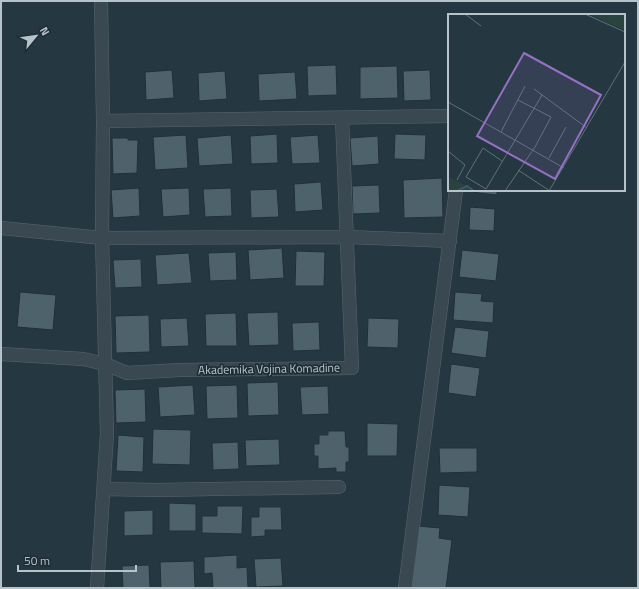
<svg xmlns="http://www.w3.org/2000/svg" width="639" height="589" font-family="'Titillium Web',sans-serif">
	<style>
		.building { fill: #4e626c; stroke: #213038 }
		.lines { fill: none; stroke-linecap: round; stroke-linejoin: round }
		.minor-casing { stroke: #58666e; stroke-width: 14 }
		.minor { stroke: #3a4951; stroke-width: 13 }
		.labels { text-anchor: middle; stroke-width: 3.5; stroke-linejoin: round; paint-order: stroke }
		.street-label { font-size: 12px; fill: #b7c3cb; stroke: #1f2e36 }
		.inset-river { fill: none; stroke: #395768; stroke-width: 2 }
		.inset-road { fill: none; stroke: #5f7078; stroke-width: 1 }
		.view { fill: #9670c4; fill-opacity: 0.15; stroke: #9670c4; stroke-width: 2 }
		.inset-edge { fill: none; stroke: #b7c3cb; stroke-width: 2 }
	</style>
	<rect width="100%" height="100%" fill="#253841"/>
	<path class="building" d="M 336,65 L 337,95 L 308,96 L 307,66 Z
		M 397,66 L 398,98 L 360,99 L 360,67 Z
		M 172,70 L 174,98 L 146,100 L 145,72 Z
		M 430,70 L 431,100 L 404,101 L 403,71 Z
		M 225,71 L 227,99 L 199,101 L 198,73 Z
		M 295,72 L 297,99 L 259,101 L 258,74 Z
		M 277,134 L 278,163 L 251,164 L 250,136 Z
		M 395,134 L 426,135 L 425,160 L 394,159 Z
		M 186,135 L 188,168 L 155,170 L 153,137 Z
		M 231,135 L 233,164 L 199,166 L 197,138 Z
		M 318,135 L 320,163 L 292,164 L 290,137 Z
		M 378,136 L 379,164 L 352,166 L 350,138 Z
		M 112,138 L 128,138 L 128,140 L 138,140 L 137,173 L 113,174 Z
		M 442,178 L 443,217 L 404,218 L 403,180 Z
		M 321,182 L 323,210 L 295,212 L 294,184 Z
		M 379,185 L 380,213 L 353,214 L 352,186 Z
		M 139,188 L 140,216 L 113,218 L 111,190 Z
		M 189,188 L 190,215 L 163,217 L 161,189 Z
		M 231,188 L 232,216 L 205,217 L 203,189 Z
		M 277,189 L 279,217 L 251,218 L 250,190 Z
		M 471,190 L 497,190 L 497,195 L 471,192 Z
		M 470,207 L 495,209 L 494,231 L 469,230 Z
		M 282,248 L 284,278 L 250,280 L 248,250 Z
		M 462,250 L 499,254 L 496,281 L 459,277 Z
		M 296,251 L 325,252 L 324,286 L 295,286 Z
		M 236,252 L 237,280 L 210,281 L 208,253 Z
		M 189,253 L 192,283 L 157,285 L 155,255 Z
		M 141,259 L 142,287 L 115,288 L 113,260 Z
		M 20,292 L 56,295 L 53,330 L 17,327 Z
		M 455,292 L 482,294 L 481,301 L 494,302 L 493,323 L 453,320 Z
		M 278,312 L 279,345 L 249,346 L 247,313 Z
		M 236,313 L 237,346 L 206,346 L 205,314 Z
		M 149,315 L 150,352 L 116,353 L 115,316 Z
		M 187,318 L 189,346 L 161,347 L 160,319 Z
		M 368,318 L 399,319 L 398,348 L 367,347 Z
		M 319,322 L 320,350 L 293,351 L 292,323 Z
		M 455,327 L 489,331 L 486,358 L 451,353 Z
		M 451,364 L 480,368 L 476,397 L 448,393 Z
		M 278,382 L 279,415 L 248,416 L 247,383 Z
		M 193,385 L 195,415 L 160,417 L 158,387 Z
		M 237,385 L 238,418 L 207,419 L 206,386 Z
		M 328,386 L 329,414 L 302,415 L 300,387 Z
		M 145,389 L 146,422 L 116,423 L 115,390 Z
		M 367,423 L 398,424 L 397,456 L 367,456 Z
		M 153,429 L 191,430 L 190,465 L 152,464 Z
		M 328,431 L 345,431 L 346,447 L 349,447 L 349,462 L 346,462 L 346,472 L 336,472 L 336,468 L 318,469 L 318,456 L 314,456 L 314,444 L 319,444 L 319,435 L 328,435 Z
		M 118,435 L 144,437 L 143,472 L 116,471 Z
		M 279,439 L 280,465 L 246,466 L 245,440 Z
		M 238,442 L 239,469 L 213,470 L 212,443 Z
		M 439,448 L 477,448 L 477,472 L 440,473 Z
		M 439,485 L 470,487 L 468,517 L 438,515 Z
		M 169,503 L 196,504 L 196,531 L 169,531 Z
		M 217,506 L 243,506 L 242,534 L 202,533 L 202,516 L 217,516 Z
		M 259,507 L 281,507 L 282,530 L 265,530 L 265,536 L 251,537 L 251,517 L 259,517 Z
		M 153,510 L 153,535 L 124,536 L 124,511 Z
		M 418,526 L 440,528 L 439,538 L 452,540 L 446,588 L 411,588 Z
		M 237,555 L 237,568 L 247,567 L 248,588 L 213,588 L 212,573 L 204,574 L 204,557 Z
		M 281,558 L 283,586 L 256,587 L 254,559 Z
		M 194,561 L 195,588 L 161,588 L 160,562 Z
		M 149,565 L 150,588 L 123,588 L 122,566 Z"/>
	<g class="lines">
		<defs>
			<path id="minor" d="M 103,121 L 449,116
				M 1,228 L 102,238 L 348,237 L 450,241
				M 1,354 L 83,359 L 105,364 L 127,373 L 180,370 L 352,368 L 342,118
				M 105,489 L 157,490 L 339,487
				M 97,588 L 107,433 L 102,238 L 103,121 L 101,1
				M 405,588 L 456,190"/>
		</defs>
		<use href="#minor" class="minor-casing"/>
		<use href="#minor" class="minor"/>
	</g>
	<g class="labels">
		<g class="street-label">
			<text transform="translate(269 369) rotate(-1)" y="4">Akademika Vojina Komadine</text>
		</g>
	</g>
	<g transform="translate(448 14)">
		<rect width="177" height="177" fill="#253841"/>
		<path d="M 142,0 L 176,0 L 177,16 L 171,14 ZM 0,163 L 29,177 L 0,177 Z" fill="#294440"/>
		<path class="inset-river" d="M 9,177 L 19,172 L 26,177"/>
		<path class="inset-road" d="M 17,0 L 33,12M 137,0 L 177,18M 86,75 L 139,114M 0,88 L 116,154M 53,118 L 77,72M 0,137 L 17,151 L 9,166M 101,144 L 118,113M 54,147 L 35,134 L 18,163 L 38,175 L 94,81M 70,156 L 102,177M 57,177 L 87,133 L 103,103 L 70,86M 101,177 L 177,48"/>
		<path class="view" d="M 76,39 L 153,81 L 107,165 L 29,122 Z"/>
		<rect width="177" height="177" class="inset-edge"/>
	</g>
	<rect width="639" height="589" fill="none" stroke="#b7c3cb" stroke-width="4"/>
	<g transform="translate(36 36) rotate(61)" stroke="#1f2e36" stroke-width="3" paint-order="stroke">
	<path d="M0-3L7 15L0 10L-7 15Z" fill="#b7c3cb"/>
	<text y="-6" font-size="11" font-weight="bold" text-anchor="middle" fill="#b7c3cb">N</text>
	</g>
	<path d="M18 565v6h118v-6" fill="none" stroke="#b7c3cb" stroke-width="2"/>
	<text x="24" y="565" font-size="12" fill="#b7c3cb" stroke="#1f2e36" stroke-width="3" paint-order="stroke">50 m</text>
</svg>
